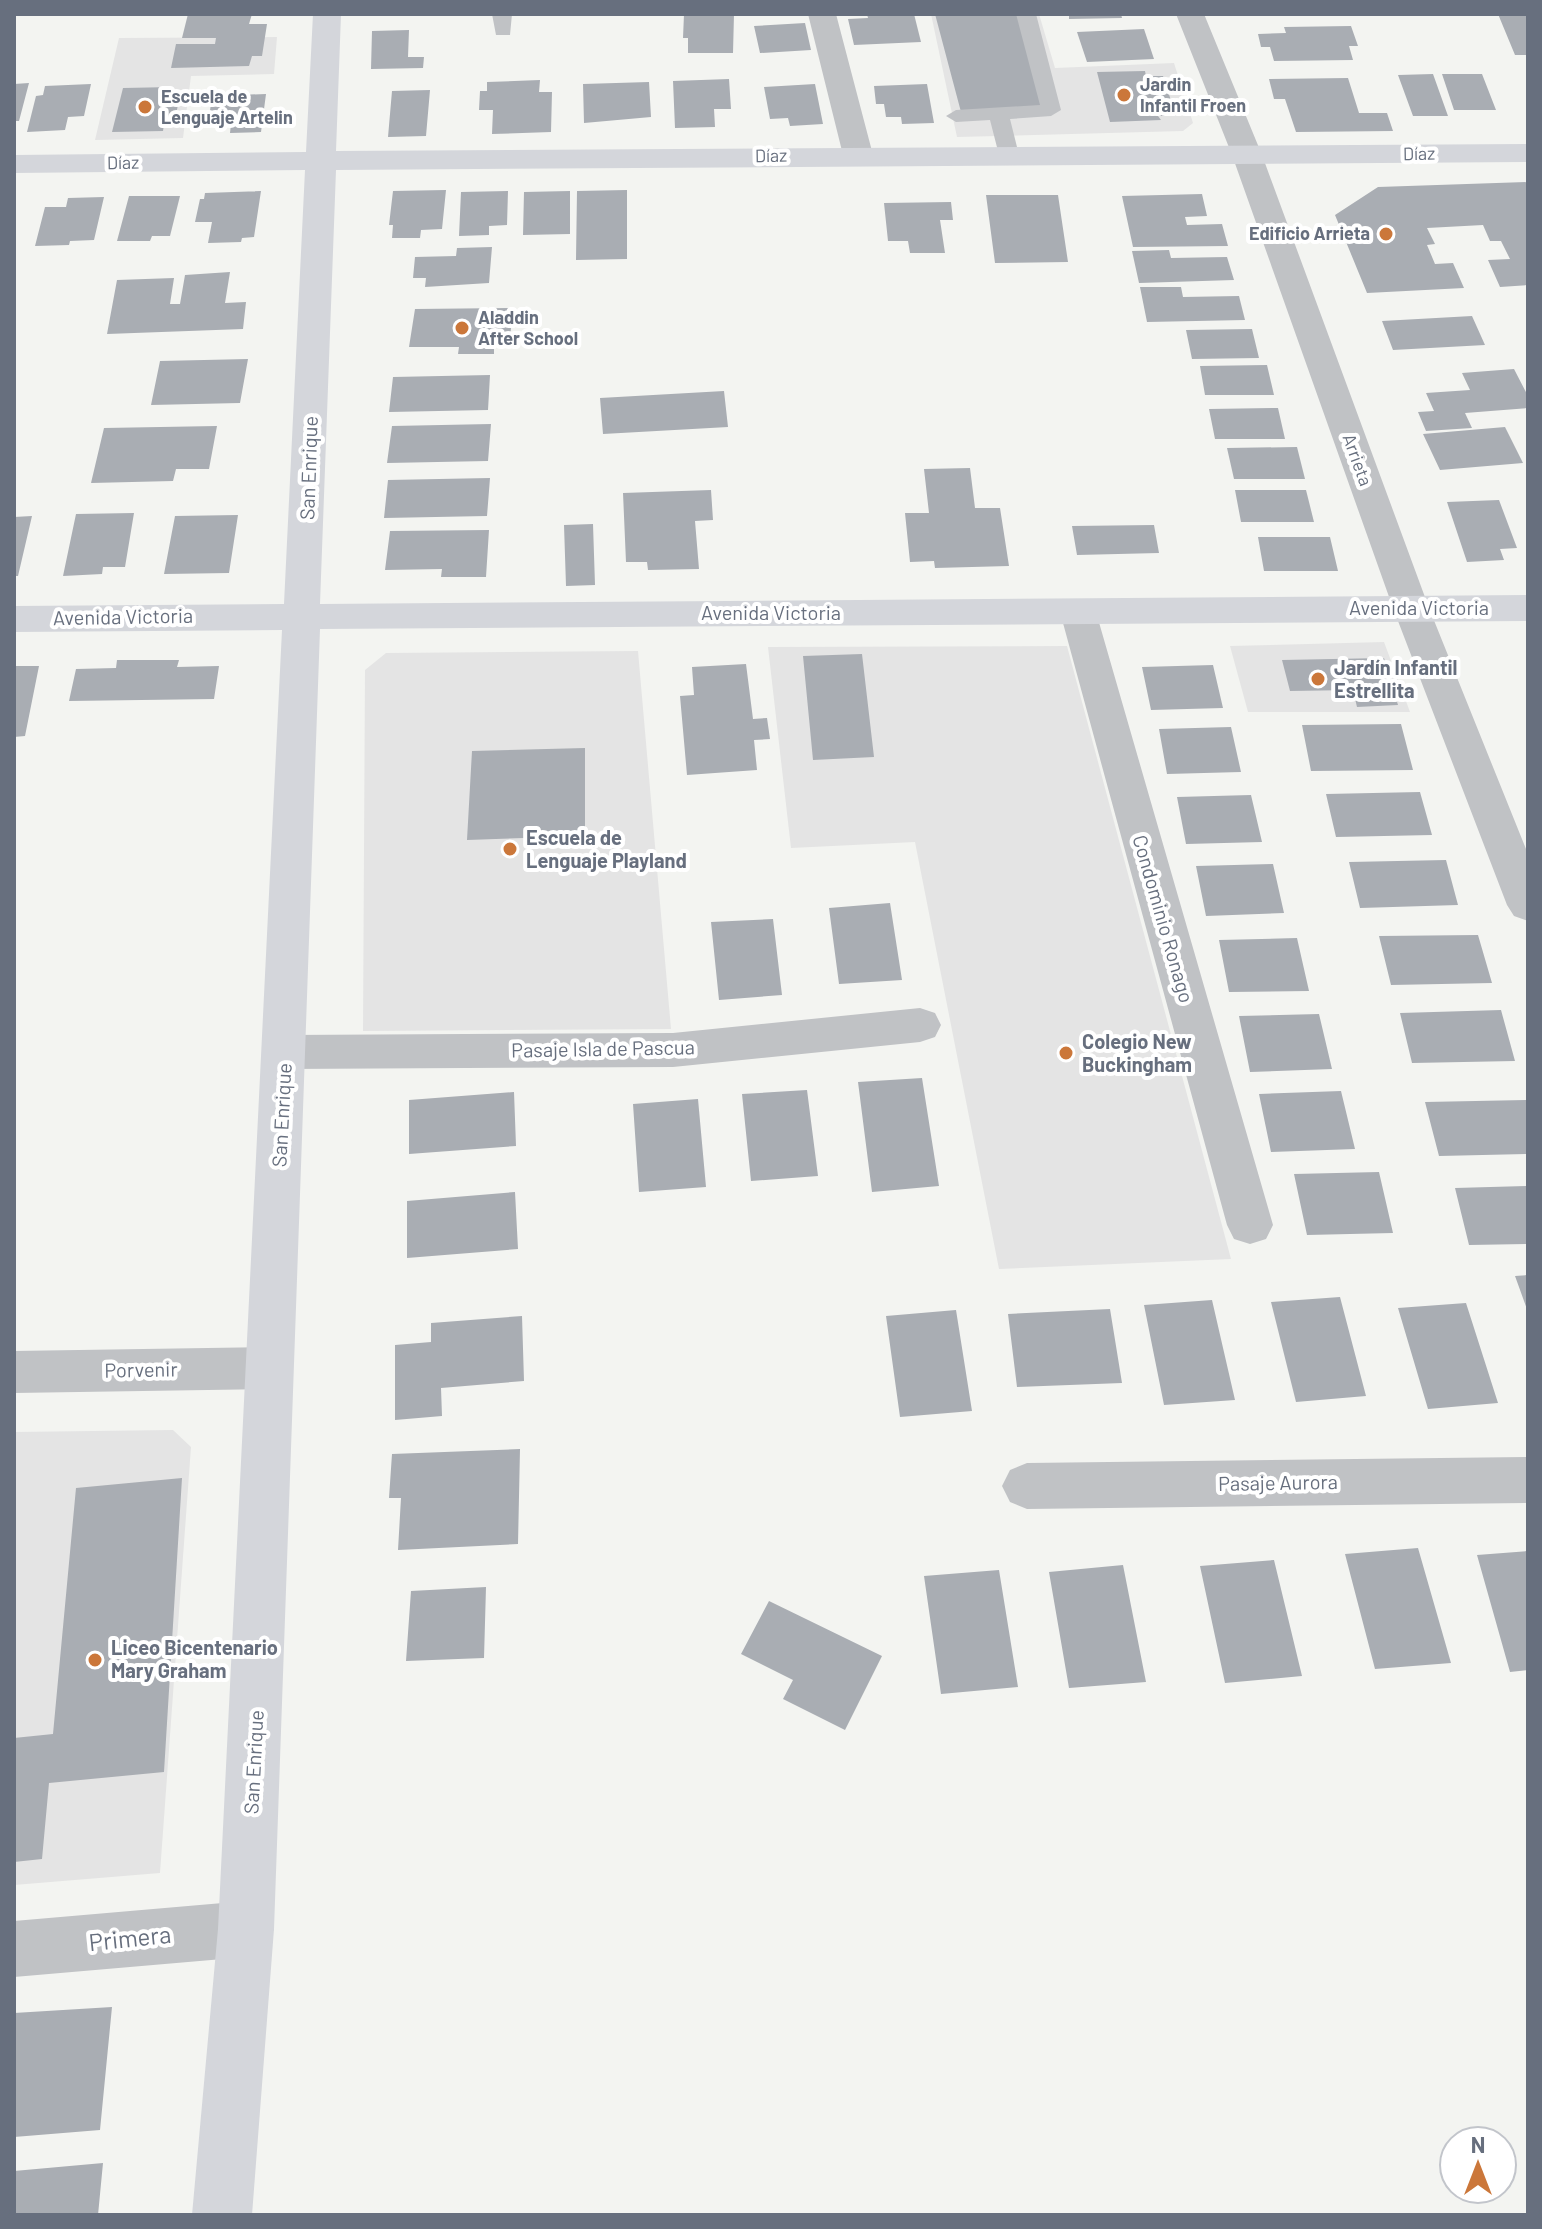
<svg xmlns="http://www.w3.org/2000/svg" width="1542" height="2229" font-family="Barlow,sans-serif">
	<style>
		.built { fill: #e4e4e4 }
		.building { fill: #a9adb3 }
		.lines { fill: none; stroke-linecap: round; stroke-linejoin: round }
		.lane { fill: #c0c2c5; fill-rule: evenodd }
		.street { fill: #c0c2c5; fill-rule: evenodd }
		.secondary { fill: #d4d6db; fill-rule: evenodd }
		.poi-dot { fill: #cb773a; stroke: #fff; stroke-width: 3 }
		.labels { text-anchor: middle; stroke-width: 8; stroke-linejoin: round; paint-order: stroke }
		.far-poi-label { font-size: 18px; font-weight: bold; fill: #676f7e; stroke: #fff; text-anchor: start }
		.far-street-label { font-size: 18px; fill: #676f7e; stroke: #fff }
		.street-label { font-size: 20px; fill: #676f7e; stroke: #fff }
		.poi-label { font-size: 20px; font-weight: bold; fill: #676f7e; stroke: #fff; text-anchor: start }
		.near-street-label { font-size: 24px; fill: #676f7e; stroke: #fff }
	</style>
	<rect width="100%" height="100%" fill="#f3f4f1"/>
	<path class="built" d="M 931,14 L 1039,14 L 1055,68 L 1174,63 L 1193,123 L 1183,131 L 957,137 Z
		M 277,37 L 274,74 L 191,76 L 183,138 L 95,140 L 119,38 Z
		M 1384,642 L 1410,712 L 1248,712 L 1230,646 Z
		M 1067,646 L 1231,1259 L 999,1269 L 915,842 L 791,848 L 768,647 Z
		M 638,651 L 671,1029 L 363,1031 L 365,670 L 386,653 Z
		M 173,1430 L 191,1447 L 160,1873 L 14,1885 L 14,1432 Z"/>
	<path class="building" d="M 188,14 L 252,14 L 249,24 L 267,24 L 262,56 L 252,56 L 249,66 L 171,68 L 176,44 L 215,44 L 216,38 L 182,38 Z
		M 684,14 L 734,14 L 733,53 L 688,53 L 688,38 L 683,38 Z
		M 867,14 L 914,14 L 921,42 L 854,45 L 848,19 L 868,18 Z
		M 935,14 L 1018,14 L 1047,108 L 961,112 Z
		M 1069,14 L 1121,14 L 1122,18 L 1069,19 Z
		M 1498,14 L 1528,14 L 1528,55 L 1515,55 Z
		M 805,23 L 811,50 L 760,53 L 754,26 Z
		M 1351,26 L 1358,46 L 1349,46 L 1353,60 L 1274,61 L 1270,47 L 1261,47 L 1258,34 L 1286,33 L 1284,27 Z
		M 1144,29 L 1154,59 L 1087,62 L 1077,32 Z
		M 409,30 L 408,57 L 424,57 L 423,68 L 371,69 L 372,31 Z
		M 1145,71 L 1146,76 L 1163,76 L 1176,116 L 1158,116 L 1161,120 L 1110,122 L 1097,72 Z
		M 1433,74 L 1448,116 L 1413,116 L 1398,75 Z
		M 1442,74 L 1482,74 L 1496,110 L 1454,110 Z
		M 1348,78 L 1359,113 L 1387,113 L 1393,131 L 1296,132 L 1285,99 L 1274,99 L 1269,79 Z
		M 729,79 L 731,109 L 714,109 L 715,127 L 675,128 L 673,81 Z
		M 540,80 L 539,92 L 552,92 L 551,132 L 492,134 L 493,110 L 479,110 L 480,91 L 487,91 L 487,82 Z
		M 649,82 L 651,117 L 584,123 L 583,84 Z
		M 29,83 L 19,121 L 14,121 L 14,84 Z
		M 91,84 L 84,116 L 68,117 L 65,130 L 27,132 L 36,96 L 43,95 L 45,86 Z
		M 815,84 L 823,124 L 790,126 L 788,118 L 770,119 L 764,87 Z
		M 927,84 L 934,123 L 902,124 L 901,117 L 886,117 L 884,104 L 876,104 L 874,86 Z
		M 173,87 L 171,100 L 179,100 L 174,124 L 164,124 L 163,131 L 112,132 L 123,88 Z
		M 430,90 L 426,136 L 388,137 L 392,91 Z
		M 266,94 L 261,132 L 230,133 L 231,124 L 208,125 L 212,96 Z
		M 1528,182 L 1528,285 L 1500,287 L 1488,260 L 1510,259 L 1501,241 L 1490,241 L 1483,225 L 1427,228 L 1435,244 L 1427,245 L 1435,264 L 1453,263 L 1464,288 L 1367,293 L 1335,215 L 1378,187 Z
		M 446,190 L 442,229 L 421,230 L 420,238 L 392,238 L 393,225 L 389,225 L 393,191 Z
		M 627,190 L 627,259 L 576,260 L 577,191 Z
		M 261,191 L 254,237 L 242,238 L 241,242 L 208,243 L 212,222 L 195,222 L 200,199 L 204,199 L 205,193 Z
		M 508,191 L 507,225 L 489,226 L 489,235 L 459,236 L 461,192 Z
		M 570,191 L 570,234 L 523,235 L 524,192 Z
		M 1202,194 L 1207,216 L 1185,217 L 1187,225 L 1222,224 L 1228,246 L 1133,247 L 1122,196 Z
		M 986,195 L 1058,195 L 1068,262 L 995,263 Z
		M 129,196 L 180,196 L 170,236 L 152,236 L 150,241 L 117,241 Z
		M 104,197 L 94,240 L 70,241 L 69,245 L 35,246 L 45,207 L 66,207 L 68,198 Z
		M 951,202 L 953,220 L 940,220 L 945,253 L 910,253 L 908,241 L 888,241 L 884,203 Z
		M 492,247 L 489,283 L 425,287 L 426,278 L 413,278 L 415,257 L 456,256 L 457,248 Z
		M 1169,250 L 1171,258 L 1227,257 L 1234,280 L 1139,283 L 1132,251 Z
		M 230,272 L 225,303 L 246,302 L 243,329 L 107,334 L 117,280 L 174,278 L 170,304 L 180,304 L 185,275 Z
		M 1140,287 L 1181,287 L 1183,297 L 1239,296 L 1245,320 L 1147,322 Z
		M 513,308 L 509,348 L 494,348 L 494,354 L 458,354 L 459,347 L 409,347 L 415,309 Z
		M 1472,316 L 1485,345 L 1393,350 L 1382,321 Z
		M 1252,329 L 1259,358 L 1192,359 L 1186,330 Z
		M 248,359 L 240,403 L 151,405 L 160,361 Z
		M 1267,365 L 1274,395 L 1205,395 L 1200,366 Z
		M 1514,369 L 1528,396 L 1528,408 L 1465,413 L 1472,428 L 1426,431 L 1418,412 L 1434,411 L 1426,393 L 1470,390 L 1462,373 Z
		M 490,375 L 488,410 L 389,412 L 393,377 Z
		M 724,391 L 728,427 L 603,434 L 600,398 Z
		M 1278,408 L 1285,439 L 1215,439 L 1209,409 Z
		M 491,424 L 488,461 L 387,463 L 392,426 Z
		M 217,426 L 209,469 L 176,469 L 173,481 L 91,483 L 104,428 Z
		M 1505,427 L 1523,463 L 1440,470 L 1423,434 Z
		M 1297,447 L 1305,479 L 1234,479 L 1227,448 Z
		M 970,468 L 975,508 L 1000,508 L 1009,566 L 935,568 L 934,561 L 910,562 L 905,513 L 929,513 L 924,469 Z
		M 490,478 L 487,516 L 384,518 L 388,480 Z
		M 711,490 L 713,520 L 695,521 L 699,569 L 648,570 L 647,562 L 626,562 L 623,493 Z
		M 1235,490 L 1306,490 L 1314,522 L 1241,522 Z
		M 1499,500 L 1517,548 L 1500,549 L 1504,560 L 1467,562 L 1447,502 Z
		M 134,513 L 125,567 L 103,567 L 102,574 L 63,576 L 76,514 Z
		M 238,515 L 229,573 L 164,574 L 175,516 Z
		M 32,516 L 18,576 L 14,576 L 14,517 Z
		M 593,524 L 595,585 L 566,586 L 564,525 Z
		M 1154,525 L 1159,553 L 1077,555 L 1072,526 Z
		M 489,530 L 486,577 L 441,577 L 442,569 L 385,570 L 390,531 Z
		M 1258,537 L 1330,537 L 1338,571 L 1264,571 Z
		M 862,654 L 874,757 L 813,760 L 803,656 Z
		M 1384,658 L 1398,705 L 1357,707 L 1353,690 L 1290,691 L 1282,660 Z
		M 117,660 L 179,660 L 177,667 L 219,666 L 214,699 L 69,701 L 76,669 L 116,668 Z
		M 746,664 L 753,719 L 767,718 L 770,739 L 754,740 L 757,770 L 687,775 L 680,696 L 694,695 L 692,667 Z
		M 1213,665 L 1223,708 L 1151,710 L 1142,667 Z
		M 14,666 L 39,666 L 25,736 L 14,737 Z
		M 1401,724 L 1413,770 L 1311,771 L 1302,725 Z
		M 1231,727 L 1241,772 L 1167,774 L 1159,729 Z
		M 585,748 L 585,836 L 467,840 L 472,751 Z
		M 1420,792 L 1432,835 L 1336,837 L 1326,794 Z
		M 1251,795 L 1262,842 L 1186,844 L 1177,797 Z
		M 1446,860 L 1458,905 L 1360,908 L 1349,862 Z
		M 1273,864 L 1284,913 L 1206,916 L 1196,866 Z
		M 890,903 L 902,980 L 839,984 L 829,908 Z
		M 773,919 L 782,995 L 719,1000 L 711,922 Z
		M 1478,935 L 1492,983 L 1391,985 L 1379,936 Z
		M 1297,938 L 1309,991 L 1229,992 L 1219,940 Z
		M 1501,1010 L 1515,1061 L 1412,1063 L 1400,1013 Z
		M 1319,1014 L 1332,1069 L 1250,1072 L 1239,1016 Z
		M 922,1078 L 939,1186 L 872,1192 L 858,1082 Z
		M 807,1090 L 818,1176 L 751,1181 L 742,1094 Z
		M 1341,1091 L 1355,1149 L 1271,1152 L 1259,1094 Z
		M 514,1092 L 516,1146 L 409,1154 L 409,1100 Z
		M 698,1099 L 706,1187 L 639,1192 L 633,1104 Z
		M 1528,1100 L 1528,1154 L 1439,1156 L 1425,1102 Z
		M 1379,1172 L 1393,1233 L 1307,1235 L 1294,1174 Z
		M 1528,1186 L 1528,1244 L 1469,1245 L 1455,1188 Z
		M 515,1192 L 518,1249 L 407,1258 L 407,1201 Z
		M 1528,1275 L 1528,1312 L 1515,1276 Z
		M 1340,1297 L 1366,1396 L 1296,1402 L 1271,1302 Z
		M 1212,1300 L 1235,1400 L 1164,1405 L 1144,1305 Z
		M 1466,1303 L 1498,1403 L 1428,1409 L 1398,1308 Z
		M 1110,1309 L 1122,1383 L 1017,1387 L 1008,1314 Z
		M 956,1310 L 972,1411 L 900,1417 L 886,1316 Z
		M 522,1316 L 524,1381 L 441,1388 L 442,1416 L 395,1420 L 395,1345 L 431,1342 L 431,1323 Z
		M 520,1449 L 518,1544 L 398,1550 L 401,1498 L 389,1498 L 392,1454 Z
		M 182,1478 L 164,1772 L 49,1783 L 42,1859 L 14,1862 L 14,1738 L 53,1734 L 76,1488 Z
		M 1418,1548 L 1451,1663 L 1375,1669 L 1345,1554 Z
		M 1528,1551 L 1528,1670 L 1510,1672 L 1477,1555 Z
		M 1274,1560 L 1302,1676 L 1225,1683 L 1200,1566 Z
		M 1123,1565 L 1146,1682 L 1069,1688 L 1049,1572 Z
		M 999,1570 L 1018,1687 L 941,1694 L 924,1576 Z
		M 486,1587 L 484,1658 L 406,1661 L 411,1591 Z
		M 769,1601 L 882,1656 L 845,1730 L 783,1699 L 793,1680 L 741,1654 Z
		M 112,2007 L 100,2130 L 14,2137 L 14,2013 Z
		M 103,2163 L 98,2215 L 14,2215 L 14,2171 Z"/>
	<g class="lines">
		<path class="lane" d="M 492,14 L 512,14 L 510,35 L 496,35 Z
			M 1016,14 L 1036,14 L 1061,110 L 1051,116 L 1010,119 L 1019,155 L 1009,161 L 999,155 L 990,120 L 956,122 L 946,116 L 956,110 L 1040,105 Z"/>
		<path class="street" d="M 808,14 L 836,14 L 873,155 L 869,161 L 847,161 L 843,155 Z
			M 1176,14 L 1204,14 L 1262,155 L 1429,608 L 1528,854 L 1528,921 L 1514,916 L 1507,905 L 1393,608 L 1232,155 Z
			M 1078,599 L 1091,603 L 1096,612 L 1273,1225 L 1266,1239 L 1250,1244 L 1234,1239 L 1227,1225 L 1060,612 L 1065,603 Z
			M 920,1008 L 935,1013 L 941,1025 L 935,1037 L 920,1042 L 673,1067 L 286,1069 L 271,1064 L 264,1052 L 271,1040 L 286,1035 L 673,1033 Z
			M 268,1347 L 285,1353 L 292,1368 L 285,1383 L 268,1389 L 14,1393 L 14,1351 Z
			M 1528,1457 L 1528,1503 L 1027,1509 L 1010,1502 L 1002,1486 L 1010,1470 L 1027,1463 Z
			M 246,1901 L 266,1909 L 274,1929 L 266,1949 L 246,1957 L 14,1977 L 14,1921 Z"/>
		<path class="secondary" d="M 313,14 L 341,14 L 336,151 L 1528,144 L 1528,162 L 336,170 L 320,604 L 1528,595 L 1528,621 L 320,629 L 274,1929 L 252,2215 L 192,2215 L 218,1929 L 282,630 L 14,632 L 14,606 L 284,604 L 305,170 L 14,173 L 14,155 L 306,152 Z"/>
	</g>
	<g class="poi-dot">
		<circle cx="1124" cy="95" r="8"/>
		<circle cx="145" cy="107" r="8"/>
		<circle cx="1386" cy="234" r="8"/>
		<circle cx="462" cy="328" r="8"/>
		<circle cx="1318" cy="679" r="8"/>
		<circle cx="510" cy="849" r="8"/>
		<circle cx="1066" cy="1053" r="8"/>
		<circle cx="95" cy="1660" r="8"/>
	</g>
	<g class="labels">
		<g class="far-poi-label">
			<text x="1140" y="91">Jardin<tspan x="1140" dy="21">Infantil Froen</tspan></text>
			<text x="161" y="103">Escuela de<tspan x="161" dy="21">Lenguaje Artelin</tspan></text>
			<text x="1370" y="240" text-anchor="end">Edificio Arrieta</text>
			<text x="478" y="324">Aladdin<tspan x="478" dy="21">After School</tspan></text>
		</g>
		<g class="far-street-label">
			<text transform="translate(1419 154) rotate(-1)" y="6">Díaz</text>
			<text transform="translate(771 156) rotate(-1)" y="6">Díaz</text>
			<text transform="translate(123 163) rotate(-1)" y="6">Díaz</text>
			<text transform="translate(1357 460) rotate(70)" y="6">Arrieta</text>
		</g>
		<g class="street-label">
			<text transform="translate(309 468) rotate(-88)" y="7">San Enrique</text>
			<text x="1419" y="615">Avenida Victoria</text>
			<text x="771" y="620">Avenida Victoria</text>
			<text transform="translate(123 617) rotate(-1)" y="7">Avenida Victoria</text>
			<text transform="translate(1163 919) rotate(74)" y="7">Condominio Ronago</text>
			<text transform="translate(603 1049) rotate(-1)" y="7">Pasaje Isla de Pascua</text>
			<text transform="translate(282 1115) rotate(-87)" y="7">San Enrique</text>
			<text transform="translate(141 1370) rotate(-1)" y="7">Porvenir</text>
			<text transform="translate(1278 1483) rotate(-1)" y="7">Pasaje Aurora</text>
			<text transform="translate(254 1762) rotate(-87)" y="7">San Enrique</text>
		</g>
		<g class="poi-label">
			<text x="1334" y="675">Jardín Infantil<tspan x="1334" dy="23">Estrellita</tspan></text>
			<text x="526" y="845">Escuela de<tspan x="526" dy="23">Lenguaje Playland</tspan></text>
			<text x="1082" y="1049">Colegio New<tspan x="1082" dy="23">Buckingham</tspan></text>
			<text x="111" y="1655">Liceo Bicentenario<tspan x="111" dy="23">Mary Graham</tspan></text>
		</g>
		<g class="near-street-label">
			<text transform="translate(130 1939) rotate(-6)" y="8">Primera</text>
		</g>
	</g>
	<rect width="1542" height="2229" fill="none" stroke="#676f7e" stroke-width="32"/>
	<g transform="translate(1478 2165)"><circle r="38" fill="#ffffff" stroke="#c2c5cb" stroke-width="2"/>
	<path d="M0-6L14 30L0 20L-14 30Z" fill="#cb773a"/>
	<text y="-12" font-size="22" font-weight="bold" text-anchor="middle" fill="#676f7e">N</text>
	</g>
</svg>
